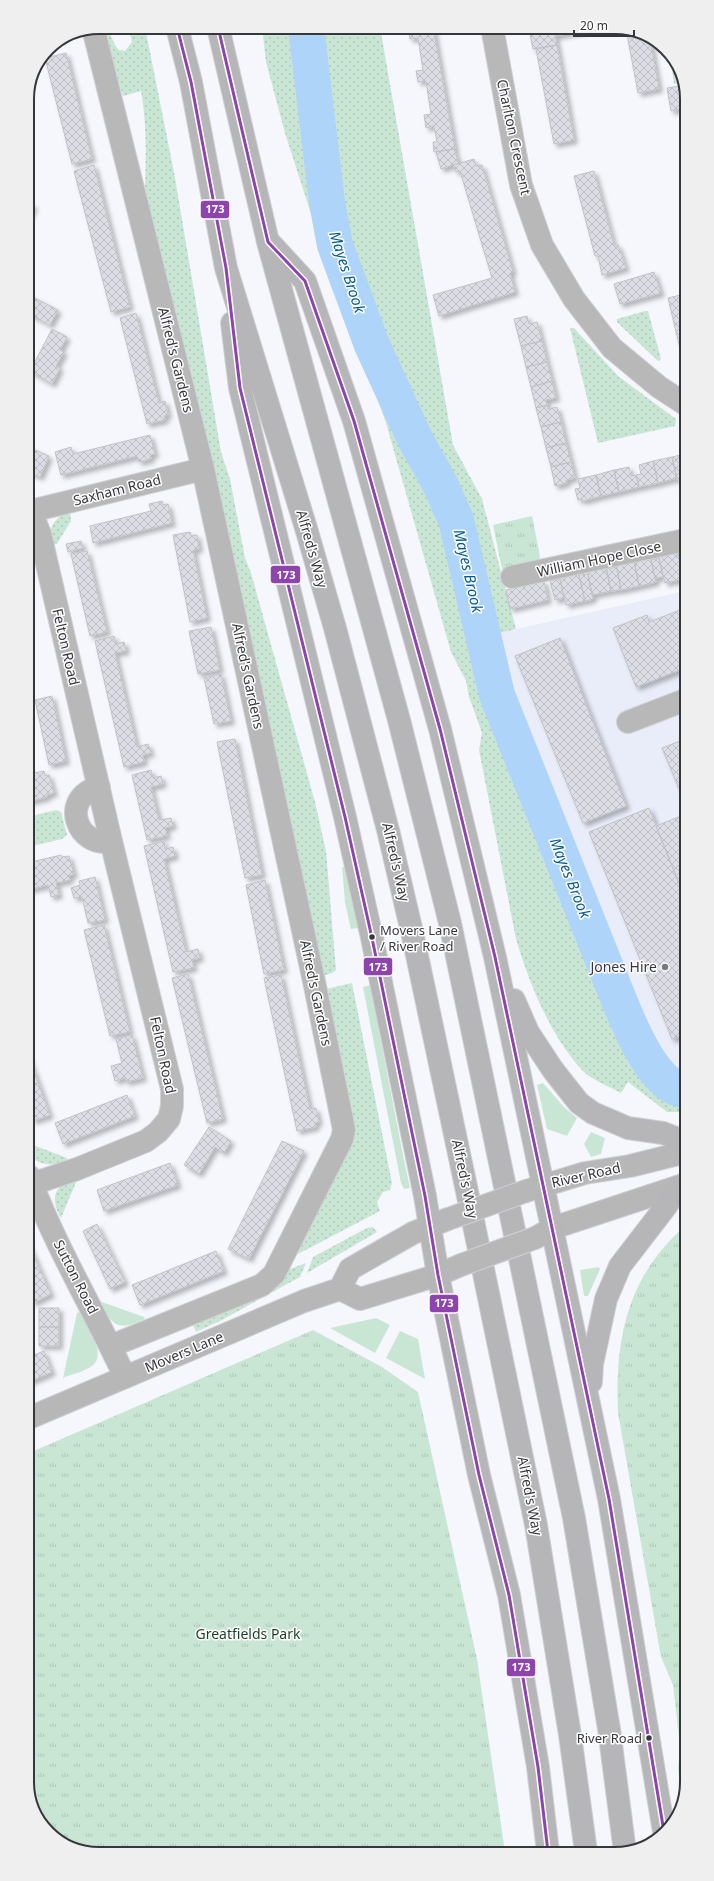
<svg xmlns="http://www.w3.org/2000/svg" width="714" height="1881" font-family="'Noto Sans',sans-serif">
	<style>
		.built { fill: #e9ecf9 }
		.grass { fill: url(#grass-dots) }
		.park { fill: url(#park-tufts) }
		.garden { fill: #c9e6d5 }
		.lines { fill: none; stroke-linecap: round; stroke-linejoin: round }
		.river { stroke: #aed5f9; stroke-width: 36 }
		.building { fill: url(#building-cross-hatch); stroke: #c1c2c6; filter: url(#shadow) }
		.street-casing { stroke: #d0d1d5; stroke-width: 24 }
		.secondary-casing { stroke: #d0d1d5; stroke-width: 24 }
		.highway-casing { stroke: #d0d1d5; stroke-width: 24 }
		.street { stroke: #b9b8b9; stroke-width: 22 }
		.secondary { stroke: #b8b7b8; stroke-width: 22 }
		.highway { stroke: #b6b6b8; stroke-width: 22 }
		.secondary-bridge-casing { stroke: #d0d1d5; stroke-width: 24; stroke-linecap: butt }
		.secondary-bridge { stroke: #b8b7b8; stroke-width: 22 }
		.bus-1-casing { stroke: #fff; stroke-width: 6 }
		.bus-1 { stroke: #8e44ad; stroke-width: 3 }
		.bus-dot { fill: #36373c; stroke: #fff; stroke-width: 1.5 }
		.poi-dot { fill: #797a7f; stroke: #fff; stroke-width: 1.5 }
		.labels { text-anchor: middle; stroke-width: 3; stroke-linejoin: round; paint-order: stroke }
		.bus-label { font-size: 13px; fill: #36373c; stroke: #fff; text-anchor: start }
		.street-label { font-size: 14px; fill: #36373c; stroke: #fff }
		.poi-label { font-size: 14px; fill: #36373c; stroke: #fff; text-anchor: end }
		.park-label { font-size: 14px; fill: #183c27; stroke: #fff }
		.water-label { font-size: 15px; font-style: italic; fill: #025990; stroke: #fff }
		.rim { fill: none; stroke: #36373c; stroke-width: 2 }
		.line-badge { stroke: #fff; stroke-width: 1.5 }
		.badge-label { font-size: 11px; text-anchor: middle; font-weight: bold; fill: #fff }
	</style>
	<defs>
		<pattern id="grass-dots" width="8" height="8" patternUnits="userSpaceOnUse"><rect width="8" height="8" fill="#c9e6d5"/><path d="M2 2h.1M6 6h.1" fill="none" stroke="#adc6b8" stroke-width="1.8" stroke-linecap="round"/></pattern>
		<pattern id="park-tufts" width="24" height="20" patternUnits="userSpaceOnUse"><rect width="24" height="20" fill="#c9e6d5"/><path d="M3 7l-1-3M5 7V3M7 7l1-3M15 17l-1-3M17 17v-4M19 17l1-3" fill="none" stroke="#adc6b8"/></pattern>
		<pattern id="building-cross-hatch" width="8" height="8" patternUnits="userSpaceOnUse"><rect width="8" height="8" fill="#dcdde5"/><path d="M0 0l8 8M0 8l8-8" fill="none" stroke="#bdbec5"/></pattern>
		<filter id="shadow"><feDropShadow dx="3.5" dy="3.5" stdDeviation="2" flood-color="#0004"/></filter>
	</defs>
	<rect width="100%" height="100%" fill="#f6f7fc"/>
	<path class="built" d="M 685,591 L 686,1081 L 671,1071 L 643,1020 L 518,710 L 499,633 Z"/>
	<path class="grass" d="M 102,27 L 107,27 L 115,45 L 119,50 L 125,51 L 132,42 L 128,27 L 145,27 L 174,172 L 221,452 L 230,479 L 245,558 L 251,573 L 315,802 L 326,851 L 336,970 L 332,973 L 322,976 L 145,191 C 146,157 147,124 141,91 L 123,96 Z
		M 262,27 L 380,27 L 453,445 L 482,499 L 516,629 L 499,633 L 518,710 L 643,1020 L 671,1071 L 654,1078 L 668,1094 L 686,1100 L 686,1112 L 667,1112 L 628,1082 L 621,1093 C 610,1087 592,1080 584,1072 C 551,1038 529,983 516,939 L 479,750 L 482,733 L 469,697 L 466,681 L 451,652 L 386,423 L 310,211 L 285,133 L 266,62 Z
		M 670,56 L 684,80 L 684,82 L 674,84 Z
		M 645,311 L 648,311 L 660,355 L 661,360 L 658,361 L 617,322 L 617,319 Z
		M 570,328 L 574,328 L 618,376 L 676,419 L 675,426 L 598,443 Z
		M 70,510 L 71,521 L 57,544 L 50,545 C 47,528 55,517 70,510 Z
		M 56,810 L 61,812 L 67,835 L 62,839 L 28,847 L 28,817 Z
		M 352,983 L 392,1183 L 390,1190 L 383,1192 L 377,1202 L 380,1211 L 298,1254 L 294,1253 L 353,1135 L 326,989 Z
		M 31,1144 L 67,1158 L 68,1162 C 52,1166 29,1167 29,1145 Z
		M 77,1180 L 61,1218 C 54,1207 51,1191 64,1184 C 68,1182 73,1181 77,1180 Z
		M 373,1227 L 377,1232 L 307,1273 L 313,1257 L 367,1228 Z
		M 306,1263 L 300,1277 L 220,1321 L 196,1332 L 192,1322 L 287,1270 Z"/>
	<path class="park" d="M 532,516 L 539,551 L 540,557 L 538,563 L 503,574 L 493,525 Z
		M 686,1225 L 687,1783 L 682,1797 L 678,1770 L 680,1746 L 673,1685 L 661,1657 L 618,1413 C 615,1337 627,1277 686,1225 Z
		M 313,1330 L 382,1367 L 418,1392 L 477,1659 L 505,1852 L 94,1854 L 55,1839 L 30,1801 L 29,1453 Z"/>
	<path class="garden" d="M 342,867 L 345,867 L 358,928 L 351,929 L 345,903 Z
		M 370,985 L 404,1160 L 410,1188 L 404,1189 L 401,1183 L 363,987 Z
		M 543,1083 L 564,1107 L 577,1118 L 567,1136 L 547,1129 L 537,1085 Z
		M 591,1132 L 605,1138 L 601,1154 L 591,1157 L 584,1144 Z
		M 599,1267 L 600,1269 L 588,1296 L 584,1296 L 580,1270 Z
		M 99,1301 L 144,1317 L 145,1319 C 118,1332 112,1326 99,1301 Z
		M 80,1312 C 86,1324 108,1354 92,1366 C 84,1372 72,1374 63,1378 L 77,1313 Z
		M 376,1318 L 390,1325 L 375,1353 L 330,1328 Z
		M 400,1331 L 418,1339 L 425,1379 L 386,1358 Z"/>
	<g class="lines">
		<path class="river" d="M 306,27 L 327,202 L 335,245 L 372,345 L 415,439 L 440,484 L 456,520 L 497,695 L 617,995 C 627,1020 654,1090 686,1090"/>
	</g>
	<path class="building" d="M 408,27 L 433,27 L 455,149 L 434,152 L 433,142 L 437,142 L 434,126 L 426,128 L 424,115 L 431,114 L 426,81 L 418,82 L 416,71 L 423,70 L 418,38 L 410,39 Z
		M 540,27 L 585,27 L 586,30 L 555,36 L 557,45 L 533,49 L 529,29 Z
		M 626,29 L 650,39 L 659,89 L 638,93 Z
		M 557,45 L 574,140 L 554,144 L 536,49 Z
		M 66,53 L 92,159 L 72,164 L 45,58 Z
		M 685,85 L 685,108 L 671,111 L 667,88 Z
		M 454,149 L 459,163 L 441,169 L 436,152 Z
		M 474,159 L 476,166 L 482,165 L 513,272 L 510,273 L 515,292 L 439,316 L 433,295 L 492,278 L 460,171 L 456,172 L 453,165 Z
		M 94,165 L 130,307 L 111,312 L 74,171 Z
		M 594,171 L 614,245 L 618,245 L 626,268 L 602,275 L 598,256 L 595,256 L 574,176 Z
		M 27,202 L 34,206 L 27,219 Z
		M 654,272 L 661,293 L 620,304 L 614,284 Z
		M 27,294 L 58,310 L 50,325 L 27,313 Z
		M 685,294 L 685,356 L 682,357 L 668,298 Z
		M 136,313 L 159,403 L 165,401 L 168,415 L 164,416 L 165,420 L 147,424 L 120,318 Z
		M 527,316 L 529,324 L 537,322 L 542,341 L 521,346 L 514,319 Z
		M 52,329 L 67,337 L 60,350 L 64,352 L 56,366 L 60,368 L 52,384 L 30,371 Z
		M 542,341 L 547,362 L 526,367 L 521,346 Z
		M 547,362 L 552,381 L 531,387 L 526,367 Z
		M 552,381 L 556,398 L 546,400 L 547,405 L 536,408 L 531,387 Z
		M 547,405 L 548,409 L 557,407 L 561,422 L 541,427 L 536,408 Z
		M 561,422 L 566,443 L 546,448 L 541,427 Z
		M 150,435 L 155,454 L 150,455 L 151,459 L 139,462 L 137,456 L 61,475 L 55,452 L 71,447 L 73,454 Z
		M 566,443 L 571,462 L 551,467 L 546,448 Z
		M 28,447 L 49,456 L 40,477 L 28,472 Z
		M 685,454 L 685,478 L 677,480 L 672,457 Z
		M 672,457 L 677,478 L 658,483 L 653,461 Z
		M 653,461 L 658,483 L 639,487 L 636,475 L 641,474 L 639,465 Z
		M 571,462 L 575,478 L 566,480 L 567,483 L 555,486 L 551,467 Z
		M 629,467 L 631,476 L 636,475 L 639,487 L 619,492 L 614,470 Z
		M 614,470 L 619,492 L 601,496 L 596,475 Z
		M 596,475 L 601,496 L 583,501 L 582,499 L 578,500 L 575,489 L 580,488 L 578,479 Z
		M 162,501 L 163,505 L 168,504 L 172,523 L 93,543 L 90,526 L 151,511 L 149,504 Z
		M 190,532 L 191,536 L 197,535 L 199,549 L 193,550 L 207,618 L 190,622 L 173,535 Z
		M 81,541 L 83,548 L 68,552 L 66,544 Z
		M 677,549 L 684,579 L 665,583 L 658,554 Z
		M 87,551 L 107,632 L 90,636 L 71,554 Z
		M 685,552 L 685,571 L 682,572 L 678,553 Z
		M 650,556 L 656,582 L 639,586 L 634,560 Z
		M 659,558 L 663,577 L 655,578 L 651,560 Z
		M 634,560 L 639,586 L 621,590 L 616,564 Z
		M 606,566 L 611,591 L 592,595 L 587,570 Z
		M 617,567 L 621,590 L 611,591 L 606,569 Z
		M 578,571 L 585,601 L 566,605 L 559,576 Z
		M 588,574 L 593,599 L 585,601 L 579,575 Z
		M 560,579 L 564,598 L 555,600 L 550,581 Z
		M 544,581 L 548,600 L 510,609 L 506,590 Z
		M 685,608 L 685,668 L 636,687 L 613,628 L 647,615 L 649,622 Z
		M 211,627 L 220,670 L 198,674 L 189,631 Z
		M 114,636 L 116,644 L 124,642 L 126,651 L 115,653 L 137,747 L 148,744 L 151,753 L 143,755 L 144,762 L 124,767 L 95,641 Z
		M 560,638 L 626,806 L 583,823 L 515,656 Z
		M 221,674 L 231,721 L 214,724 L 204,678 Z
		M 52,696 L 66,761 L 49,765 L 35,700 Z
		M 235,739 L 262,875 L 245,878 L 217,742 Z
		M 685,739 L 686,789 L 680,791 L 662,748 Z
		M 28,767 L 30,774 L 44,771 L 45,776 L 49,775 L 54,793 L 47,795 L 47,797 L 28,802 Z
		M 151,770 L 153,778 L 161,776 L 163,784 L 151,787 L 159,820 L 171,818 L 173,826 L 165,828 L 167,836 L 147,840 L 132,775 Z
		M 649,808 L 686,901 L 686,1034 L 672,1039 L 589,832 Z
		M 686,814 L 686,901 L 656,826 Z
		M 164,841 L 165,849 L 173,847 L 175,856 L 164,859 L 186,952 L 198,949 L 200,958 L 192,960 L 194,968 L 173,972 L 144,846 Z
		M 61,855 L 62,857 L 69,856 L 74,874 L 69,876 L 70,880 L 56,883 L 59,895 L 51,897 L 48,885 L 28,890 L 28,865 L 32,864 L 31,862 Z
		M 95,877 L 105,920 L 88,923 L 82,897 L 74,898 L 71,888 L 80,885 L 79,881 Z
		M 265,880 L 284,970 L 264,974 L 246,885 Z
		M 104,925 L 130,1032 L 110,1036 L 84,930 Z
		M 188,974 L 223,1119 L 207,1123 L 172,978 Z
		M 281,975 L 310,1109 L 316,1108 L 319,1122 L 315,1123 L 316,1127 L 297,1131 L 264,978 Z
		M 132,1035 L 143,1078 L 126,1082 L 125,1078 L 115,1081 L 111,1066 L 122,1063 L 116,1039 Z
		M 28,1055 L 50,1115 L 33,1121 L 29,1107 Z
		M 127,1095 L 135,1116 L 63,1144 L 55,1123 Z
		M 209,1127 L 231,1141 L 224,1153 L 215,1147 L 199,1174 L 184,1165 Z
		M 282,1141 L 304,1151 L 249,1259 L 228,1249 Z
		M 170,1163 L 178,1185 L 104,1211 L 97,1190 Z
		M 97,1224 L 125,1282 L 110,1289 L 83,1231 Z
		M 29,1245 L 51,1294 L 33,1303 L 29,1294 Z
		M 216,1251 L 224,1271 L 140,1305 L 132,1285 Z
		M 39,1308 L 59,1308 L 59,1327 L 39,1327 Z
		M 39,1327 L 59,1327 L 59,1346 L 39,1346 Z
		M 44,1351 L 52,1372 L 29,1382 L 29,1357 Z"/>
	<g class="lines">
		<defs>
			<path id="street" d="M 492,27 L 521,185 L 542,245 L 574,299 L 612,348 L 659,387 L 685,404
				M 93,28 L 203,469 L 315,986 L 344,1130 L 342,1139 L 274,1274 L 262,1285 L 111,1346
				M 28,508 L 31,511 L 40,534 L 111,841 L 172,1089 L 172,1106 L 169,1119 L 158,1132 L 146,1141 L 77,1169 L 32,1184
				M 31,511 L 203,469
				M 512,577 L 685,540
				M 628,722 L 685,700
				M 99,787 C 58,798 78,849 111,841
				M 29,1176 C 55,1246 94,1310 125,1377"/>
			<path id="secondary" d="M 526,1191 L 585,1173 L 630,1166 L 686,1152
				M 535,1238 L 553,1228 L 686,1184
				M 340,1289 L 360,1299 L 438,1275 L 461,1265
				M 29,1418 L 304,1301 L 340,1289 L 350,1269 L 413,1233 L 448,1219"/>
			<path id="highway" d="M 177,27 L 191,82 L 226,268 L 306,528 L 335,628 L 388,830 L 412,932 L 464,1177 L 536,1525 L 570,1735 L 586,1852
				M 218,27 L 268,242 L 399,720 L 450,923 L 574,1518 L 609,1729 L 625,1852
				M 271,244 L 305,281 L 354,421 L 440,729 L 495,957 L 609,1499 L 664,1832
				M 232,323 L 240,388 L 345,817 L 372,938 L 425,1196 L 438,1275 L 479,1475 L 509,1595 L 538,1767 L 548,1852
				M 514,1000 L 528,1032 L 553,1070 L 579,1103 L 593,1113 L 628,1128 L 663,1133 L 686,1142
				M 591,1382 L 592,1364 L 606,1299 L 620,1266 L 667,1205 L 678,1187"/>
		</defs>
		<use href="#street" class="street-casing"/>
		<use href="#secondary" class="secondary-casing"/>
		<use href="#highway" class="highway-casing"/>
		<use href="#street" class="street"/>
		<use href="#secondary" class="secondary"/>
		<use href="#highway" class="highway"/>
		<defs>
			<path id="secondary-bridge" d="M 451,1218 L 526,1191
				M 461,1265 L 535,1238"/>
		</defs>
		<use href="#secondary-bridge" class="secondary-bridge-casing"/>
		<use href="#secondary-bridge" class="secondary-bridge"/>
		<defs>
			<path id="bus-1" d="M 177,27 L 191,82 L 226,268 L 240,388 L 345,817 L 372,938 L 425,1196 L 438,1275 L 479,1475 L 509,1595 L 538,1767 L 548,1852
				M 218,27 L 268,242 L 305,281 L 354,421 L 440,729 L 495,957 L 609,1499 L 664,1832"/>
		</defs>
		<use href="#bus-1" class="bus-1-casing"/>
		<use href="#bus-1" class="bus-1"/>
	</g>
	<g class="bus-dot">
		<circle cx="372" cy="937" r="3.5"/>
		<circle cx="649" cy="1738" r="3.5"/>
	</g>
	<circle class="poi-dot" cx="665" cy="967" r="4"/>
	<g class="labels">
		<g class="bus-label">
			<text x="380" y="935">Movers Lane<tspan x="380" dy="16">/ River Road</tspan></text>
			<text x="642" y="1743" text-anchor="end">River Road</text>
		</g>
		<g class="street-label">
			<text transform="translate(514 137) rotate(78)" y="5">Charlton Crescent</text>
			<text transform="translate(176 360) rotate(76)" y="5">Alfred's Gardens</text>
			<text transform="translate(117 490) rotate(-14)" y="5">Saxham Road</text>
			<text transform="translate(312 549) rotate(74)" y="5">Alfred's Way</text>
			<text transform="translate(599 559) rotate(-12)" y="5">William Hope Close</text>
			<text transform="translate(66 647) rotate(77)" y="5">Felton Road</text>
			<text transform="translate(248 676) rotate(78)" y="5">Alfred's Gardens</text>
			<text transform="translate(396 862) rotate(77)" y="5">Alfred's Way</text>
			<text transform="translate(316 993) rotate(78)" y="5">Alfred's Gardens</text>
			<text transform="translate(163 1055) rotate(78)" y="5">Felton Road</text>
			<text transform="translate(586 1175) rotate(-13)" y="5">River Road</text>
			<text transform="translate(465 1179) rotate(78)" y="5">Alfred's Way</text>
			<text transform="translate(76 1277) rotate(63)" y="5">Sutton Road</text>
			<text transform="translate(184 1352) rotate(-23)" y="5">Movers Lane</text>
			<text transform="translate(530 1496) rotate(79)" y="5">Alfred's Way</text>
		</g>
		<g class="poi-label">
			<text x="657" y="972">Jones Hire</text>
		</g>
		<g class="park-label">
			<text x="248" y="1639">Greatfields Park</text>
		</g>
		<g class="water-label">
			<text transform="translate(347 272) rotate(72)" y="5">Mayes Brook</text>
			<text transform="translate(468 571) rotate(77)" y="5">Mayes Brook</text>
			<text transform="translate(570 878) rotate(68)" y="5">Mayes Brook</text>
		</g>
	</g>
	<path d="M0 0H714V1881H0ZM99 34H615A65 65 0 0 1 680 99V1782A65 65 0 0 1 615 1847H99A65 65 0 0 1 34 1782V99A65 65 0 0 1 99 34Z" fill="#efefef" fill-rule="evenodd"/>
	<path class="rim" d="M99 34H615A65 65 0 0 1 680 99V1782A65 65 0 0 1 615 1847H99A65 65 0 0 1 34 1782V99A65 65 0 0 1 99 34Z"/>
	<g class="line-badge">
		<rect x="200" y="200" width="30" height="19" rx="4" fill="#8e44ad"/>
		<rect x="270" y="565" width="31" height="19" rx="4" fill="#8e44ad"/>
		<rect x="363" y="957" width="30" height="19" rx="4" fill="#8e44ad"/>
		<rect x="429" y="1294" width="30" height="19" rx="4" fill="#8e44ad"/>
		<rect x="506" y="1658" width="30" height="19" rx="4" fill="#8e44ad"/>
	</g>
	<g class="badge-label">
		<text x="215" y="213">173</text>
		<text x="286" y="579">173</text>
		<text x="378" y="971">173</text>
		<text x="444" y="1307">173</text>
		<text x="521" y="1671">173</text>
	</g>
	<path d="M574 30v6h60v-6" fill="none" stroke="#36373c" stroke-width="2"/>
	<text x="580" y="30" font-size="12" fill="#36373c" stroke="#ffffff" stroke-width="3" paint-order="stroke">20 m</text>
</svg>
